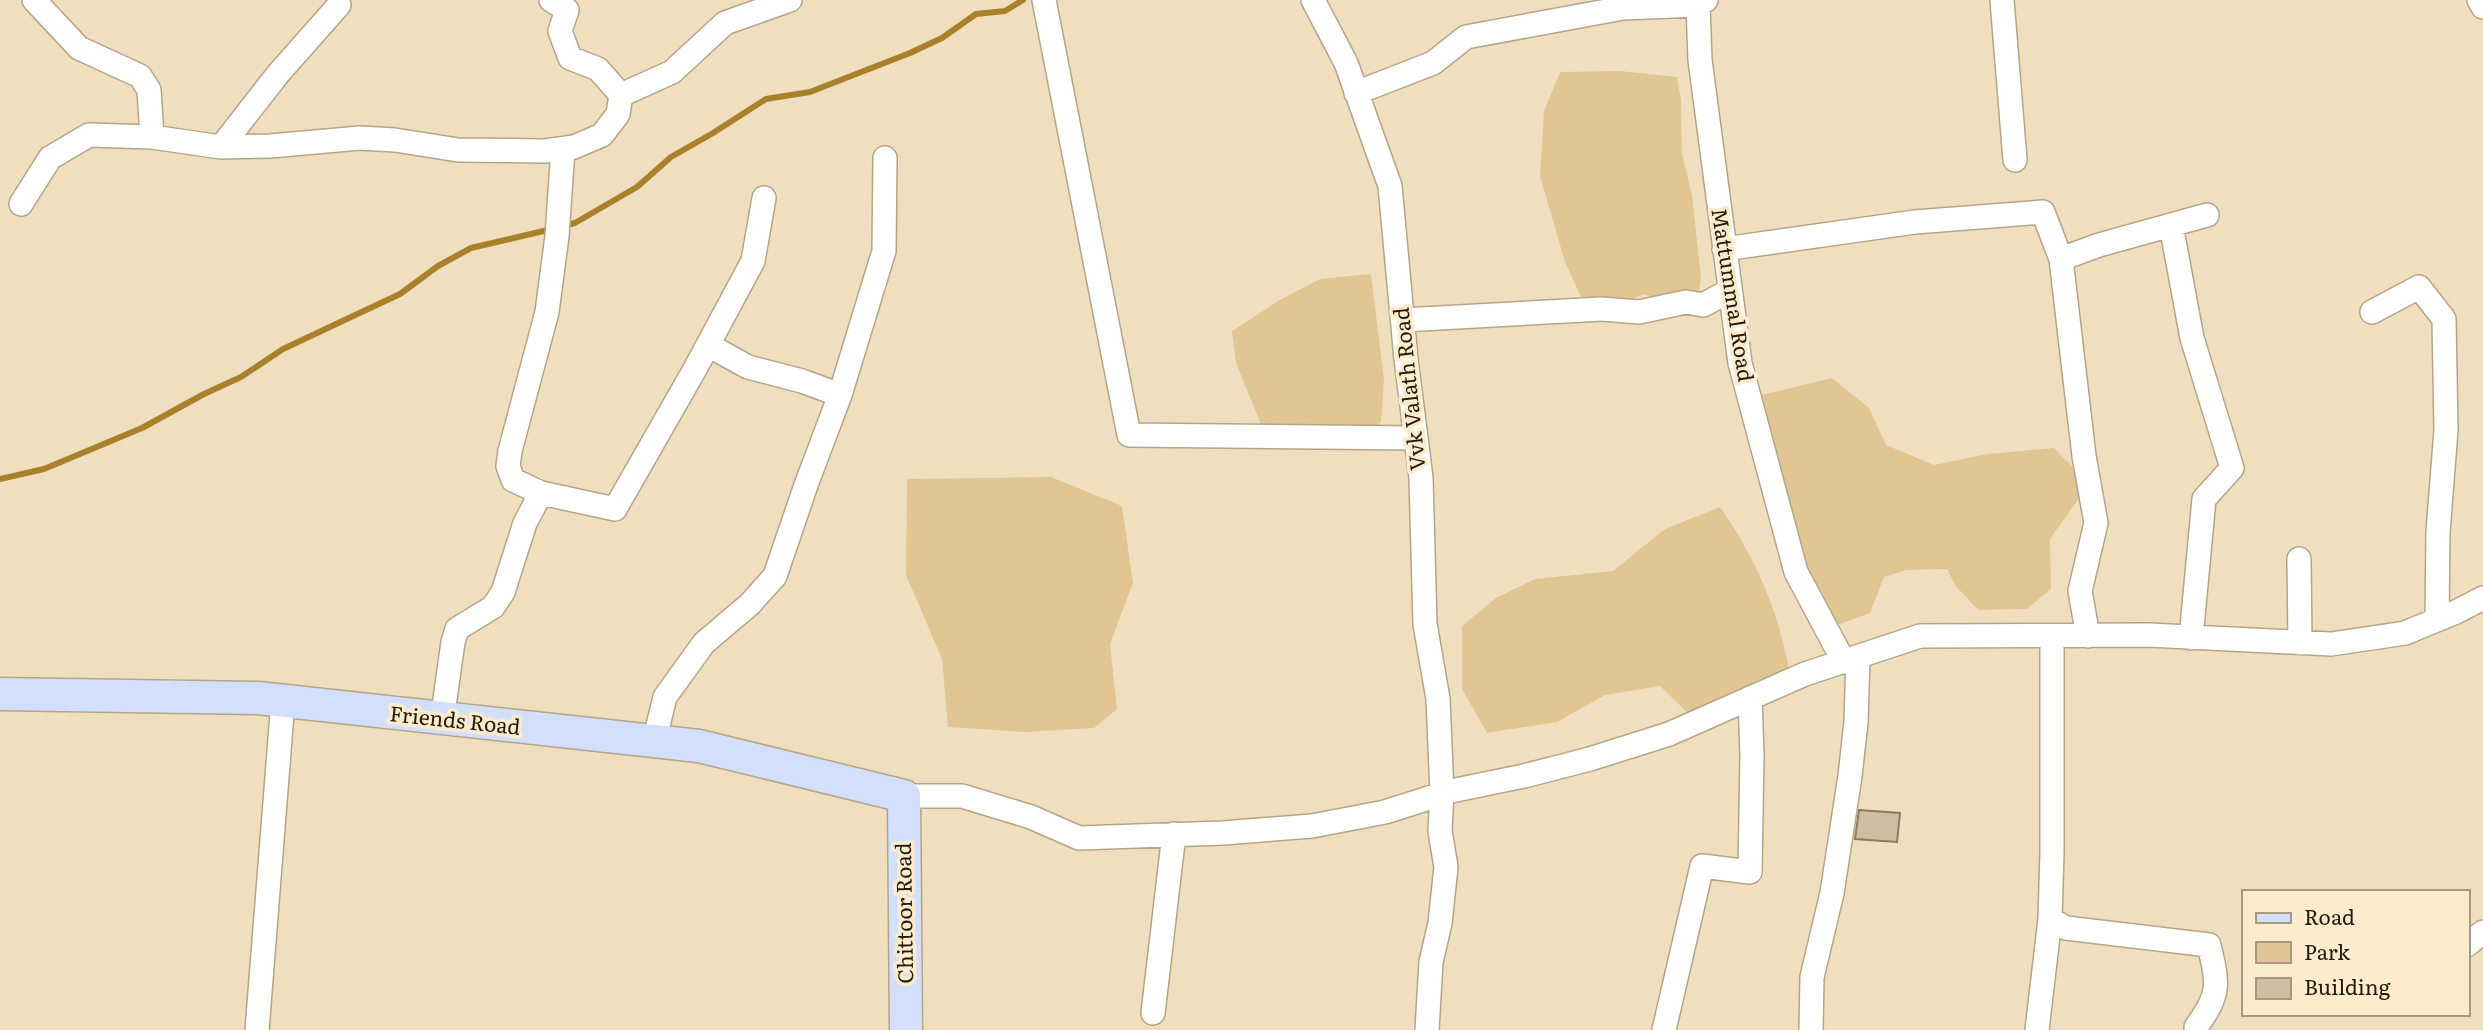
<svg xmlns="http://www.w3.org/2000/svg" width="2483" height="1030" font-family="Literata,serif">
	<style>
		.green { fill: #e1c694 }
		.lines { fill: none; stroke-linecap: round; stroke-linejoin: round }
		.stream { stroke: #a9812a; stroke-width: 6 }
		.building { fill: #cfbfa0; stroke: #8b7c5f; stroke-width: 2 }
		.minor-casing { stroke: #b5a587; stroke-width: 26 }
		.secondary-casing { stroke: #b5a587; stroke-width: 35 }
		.minor { stroke: #fff; stroke-width: 23 }
		.secondary { stroke: #d2e0fd; stroke-width: 32 }
		.labels { text-anchor: middle; stroke-width: 7; stroke-linejoin: round; paint-order: stroke }
		.street-label { font-size: 21px; fill: #221c10; stroke: #fdeccc }
	</style>
	<rect width="100%" height="100%" fill="#f0dfbf"/>
	<path class="green" d="M 1620,71 L 1677,77 L 1681,100 L 1682,154 L 1692,195 L 1701,278 L 1698,296 L 1665,301 L 1644,294 L 1607,310 L 1583,301 L 1565,262 L 1540,176 L 1544,111 L 1560,72 Z
		M 1371,274 L 1384,380 L 1381,422 L 1363,437 L 1263,429 L 1236,363 L 1232,331 L 1278,301 L 1320,279 Z
		M 1832,378 L 1869,408 L 1886,445 L 1934,465 L 1987,454 L 2054,448 L 2089,484 L 2050,539 L 2051,589 L 2027,609 L 1978,610 L 1955,585 L 1947,569 L 1906,570 L 1884,577 L 1870,613 L 1826,629 L 1749,398 Z
		M 1051,477 L 1122,506 L 1133,583 L 1110,644 L 1117,709 L 1094,728 L 1024,732 L 948,727 L 942,659 L 906,575 L 907,479 Z
		M 1720,507 C 1758,561 1780,615 1791,680 L 1696,721 L 1660,686 L 1605,695 L 1557,722 L 1487,733 L 1462,689 L 1462,626 L 1496,598 L 1535,579 L 1613,571 L 1665,529 Z"/>
	<g class="lines">
		<path class="stream" d="M 563,226 L 575,223 L 637,187 L 671,157 L 713,133 L 766,99 L 810,92 L 910,53 L 942,38 L 976,14 L 1005,11 L 1023,0
			M 0,479 L 44,469 L 142,428 L 204,394 L 241,377 L 283,349 L 400,294 L 438,266 L 471,248 L 552,229"/>
	</g>
	<path class="building" d="M 1859,810 L 1900,813 L 1897,842 L 1855,839 Z"/>
	<g class="lines">
		<defs>
			<path id="minor" d="M 34,0 L 79,48 L 140,76 L 149,90 L 152,137 L 221,147 L 270,146 L 360,138 L 395,140 L 458,150 L 545,151 L 574,147 L 602,135 L 618,114 L 621,95 L 598,69 L 570,58 L 560,31 L 567,10 L 551,0
				M 1044,0 L 1129,435 L 1416,438
				M 1313,0 L 1346,63 L 1390,186 L 1406,359 L 1421,478 L 1425,624 L 1438,699 L 1442,793 L 1440,831 L 1446,867 L 1440,923 L 1431,962 L 1427,1030
				M 1706,0 L 1698,5 L 1700,60 L 1740,363 L 1796,572 L 1844,662
				M 2002,0 L 2015,160
				M 2479,0 L 2483,7
				M 1356,93 L 1433,63 L 1466,37 L 1623,8 L 1698,5
				M 621,95 L 672,72 L 725,23 L 790,0
				M 221,147 L 278,74 L 339,5
				M 21,204 L 50,158 L 89,135 L 152,137
				M 2171,225 L 2192,338 L 2232,468 L 2204,499 L 2191,638
				M 1724,249 L 1915,222 L 2043,212 L 2061,259 L 2084,456 L 2096,523 L 2080,591 L 2088,636
				M 2061,259 L 2099,245 L 2207,215
				M 2372,312 L 2419,287 L 2444,319 L 2446,430 L 2438,532 L 2437,620
				M 1403,320 L 1602,309 L 1639,312 L 1686,302 L 1703,305 L 1729,291
				M 708,345 L 748,367 L 802,381 L 840,395 L 884,251 L 885,158
				M 541,493 L 615,509 L 695,369 L 753,261 L 764,198
				M 2299,559 L 2300,643
				M 2052,637 L 2052,853 L 2050,919 L 2066,928 L 2209,945 C 2218,984 2221,993 2196,1027
				M 442,720 L 453,642 L 457,629 L 493,607 L 503,592 L 525,523 L 541,493 L 513,480 L 508,466 L 510,451 L 547,312 L 557,236 L 563,149
				M 654,742 L 665,697 L 704,643 L 750,604 L 775,576 L 806,485 L 840,395
				M 904,796 L 962,796 L 1031,817 L 1079,838 L 1223,833 L 1312,826 L 1385,812 L 1451,791 L 1524,776 L 1590,759 L 1669,734 L 1805,674 L 1920,636 L 2149,635 L 2331,644 L 2405,633 L 2456,612 L 2483,598
				M 2467,945 L 2483,932
				M 1153,1013 L 1174,834
				M 257,1030 L 283,701
				M 1664,1030 L 1702,866 L 1750,872 L 1752,755 L 1750,698
				M 1811,1030 L 1812,977 L 1832,893 L 1850,776 L 1856,722 L 1858,658
				M 2037,1030 L 2050,919"/>
			<path id="secondary" d="M 0,694 L 258,698 L 699,746 L 904,796 L 906,1030"/>
		</defs>
		<use href="#minor" class="minor-casing"/>
		<use href="#secondary" class="secondary-casing"/>
		<use href="#minor" class="minor"/>
		<use href="#secondary" class="secondary"/>
	</g>
	<g class="labels">
		<g class="street-label">
			<text transform="translate(1732 295) rotate(81)" y="7">Mattummal Road</text>
			<text transform="translate(1410 389) rotate(-96)" y="7">Vvk Valath Road</text>
			<text transform="translate(455 721) rotate(6)" y="7">Friends Road</text>
			<text transform="translate(905 913) rotate(-91)" y="7">Chittoor Road</text>
		</g>
	</g>
	<rect x="2242" y="890" width="228" height="126" fill="#fdeccc" stroke="#a59981" stroke-width="2"/>
	<rect x="2256" y="913" width="35" height="10" fill="#d2e0fd" stroke="#a59981" stroke-width="2"/>
	<text x="2304" y="925" font-size="21" fill="#221c10">Road</text>
	<rect x="2256" y="942" width="35" height="21" fill="#e1c694" stroke="#a59981" stroke-width="2"/>
	<text x="2304" y="960" font-size="21" fill="#221c10">Park</text>
	<rect x="2256" y="978" width="35" height="21" fill="#cfbfa0" stroke="#a59981" stroke-width="2"/>
	<text x="2304" y="995" font-size="21" fill="#221c10">Building</text>
</svg>
